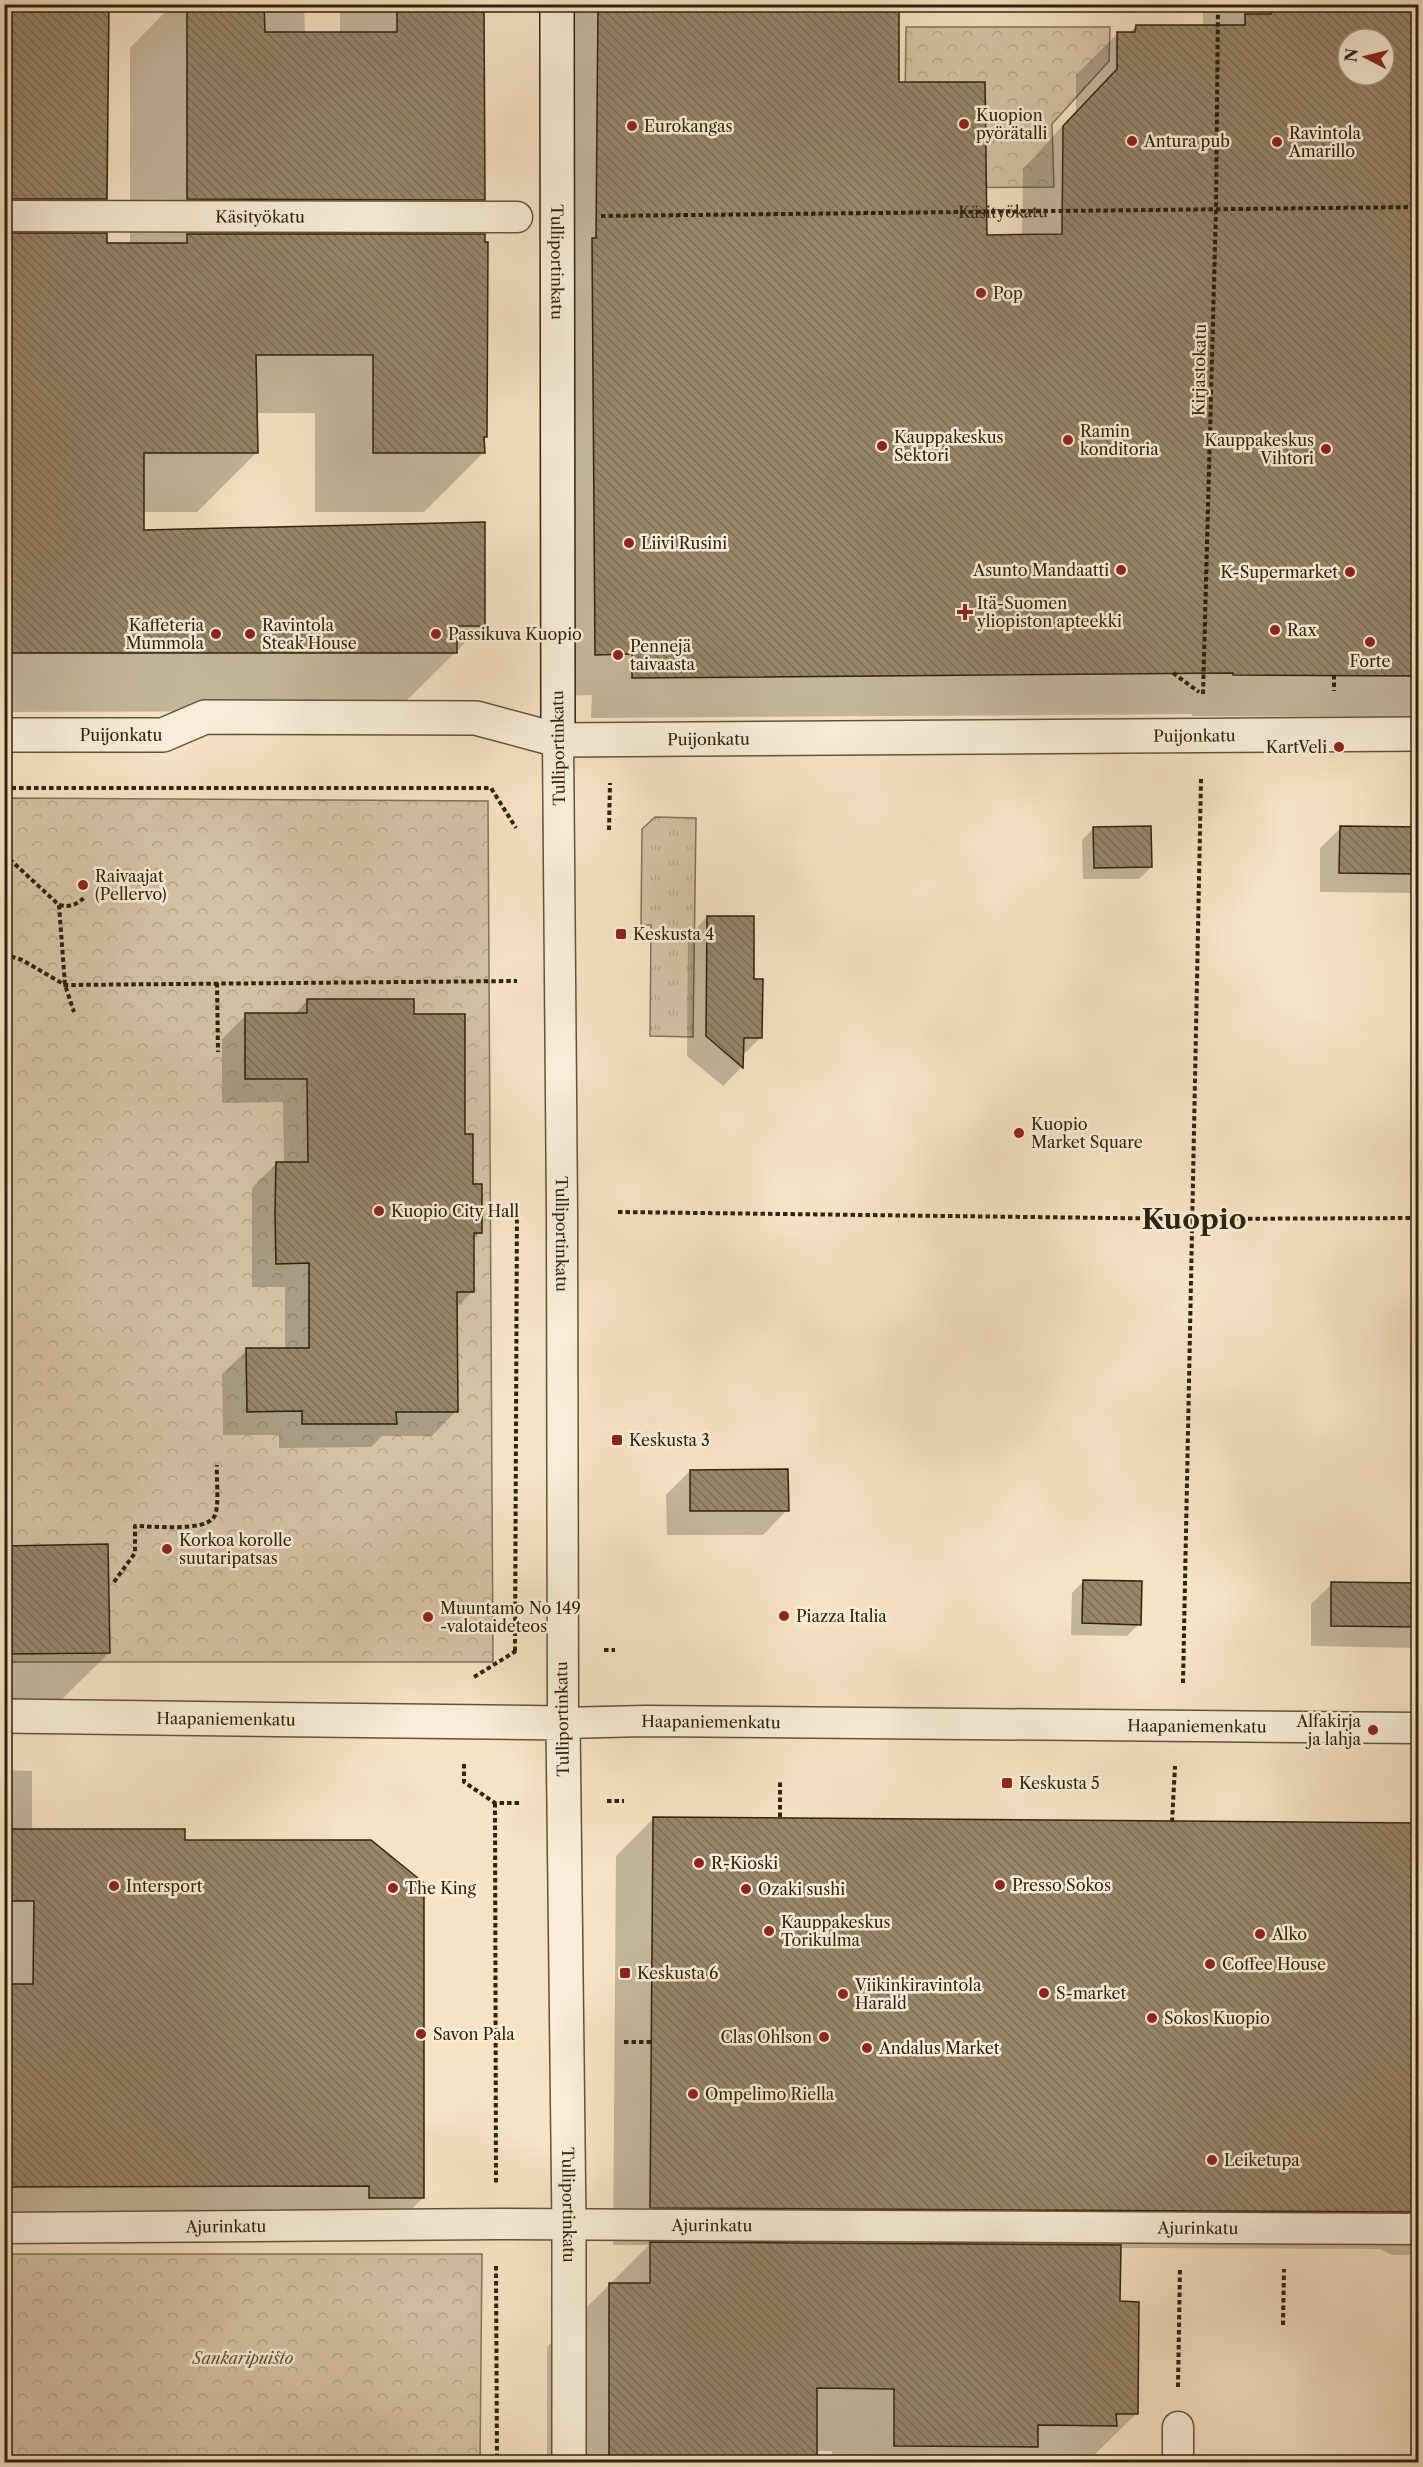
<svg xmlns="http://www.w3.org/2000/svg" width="1423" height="2467" font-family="'Libre Caslon Text',serif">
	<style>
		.grass { fill: url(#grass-tufts); stroke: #837258; stroke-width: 1.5 }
		.park { fill: url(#park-crowns); stroke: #837258; stroke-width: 1.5 }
		.shadow { fill: #0003; fill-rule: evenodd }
		.building { fill: url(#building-back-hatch); stroke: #31220c; stroke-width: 1.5; fill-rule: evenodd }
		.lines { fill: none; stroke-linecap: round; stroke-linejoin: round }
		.lane-casing { stroke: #62523a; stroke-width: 33 }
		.street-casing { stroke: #62523a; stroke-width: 36 }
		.secondary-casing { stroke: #31220c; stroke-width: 36 }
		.path { stroke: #31220c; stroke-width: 4; stroke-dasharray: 4.5 3; stroke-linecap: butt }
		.lane { stroke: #f9edd9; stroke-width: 30 }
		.street { stroke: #f9edd9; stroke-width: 33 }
		.secondary { stroke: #f9edd9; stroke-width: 33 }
		.poi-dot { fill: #8f2418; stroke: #f9edd9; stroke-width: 2 }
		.labels { text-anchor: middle; stroke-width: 5; stroke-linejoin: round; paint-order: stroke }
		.poi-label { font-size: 16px; fill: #31220c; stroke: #f9edd9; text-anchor: start }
		.street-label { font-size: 16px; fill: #31220c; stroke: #f9edd9 }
		.park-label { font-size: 16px; font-style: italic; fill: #62523a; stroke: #f9edd9 }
		.town-label { font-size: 28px; font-weight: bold; fill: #31220c; stroke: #f9edd9 }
	</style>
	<defs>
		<pattern id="grass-tufts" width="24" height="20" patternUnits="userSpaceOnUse" patternTransform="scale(1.5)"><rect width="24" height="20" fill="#d5c2a5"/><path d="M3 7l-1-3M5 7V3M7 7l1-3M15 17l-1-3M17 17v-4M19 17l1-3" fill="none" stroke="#b7a68d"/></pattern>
		<pattern id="park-crowns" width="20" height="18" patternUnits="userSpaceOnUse" patternTransform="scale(1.5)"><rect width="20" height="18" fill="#d5c2a5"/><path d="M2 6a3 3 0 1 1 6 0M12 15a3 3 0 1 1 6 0" fill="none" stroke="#b7a68d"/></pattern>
		<pattern id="building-back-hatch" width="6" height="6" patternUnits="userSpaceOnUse" patternTransform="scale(1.5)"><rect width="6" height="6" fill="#97866c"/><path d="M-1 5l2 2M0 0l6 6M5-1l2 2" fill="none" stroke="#7c6d57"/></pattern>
	</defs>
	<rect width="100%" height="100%" fill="#f6e3c4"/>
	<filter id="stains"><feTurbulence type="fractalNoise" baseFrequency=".00333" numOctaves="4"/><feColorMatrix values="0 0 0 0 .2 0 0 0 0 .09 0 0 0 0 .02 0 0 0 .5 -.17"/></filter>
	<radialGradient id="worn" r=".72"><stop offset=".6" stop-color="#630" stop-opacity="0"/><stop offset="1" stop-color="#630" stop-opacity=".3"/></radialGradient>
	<path class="grass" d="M 655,817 L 696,818 L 693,1037 L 650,1036 L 651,925 L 641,925 L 642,829 Z"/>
	<path class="park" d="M 906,27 L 1110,27 L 1109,61 L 1052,124 L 1054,187 L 904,188 Z
		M 4,798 L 488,801 L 493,1662 L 5,1662 Z
		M 5,2254 L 482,2254 L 480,2462 L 5,2462 Z"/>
	<path class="shadow" d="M 4,4 L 107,4 L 105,198 L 69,235 L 105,245 L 130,245 L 130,48 L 173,4 L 304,4 L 305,34 L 340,34 L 340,4 L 483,4 L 484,199 L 447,236 L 486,437 L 483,440 L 483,453 L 424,512 L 315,512 L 315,413 L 256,413 L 256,453 L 197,512 L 142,512 L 142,532 L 483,625 L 396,711 L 4,712 Z
		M 558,4 L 898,4 L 897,84 L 985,236 L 1022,236 L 1023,169 L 1076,111 L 1076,75 L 1118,33 L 1129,33 L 1136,26 L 1203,26 L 1203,4 L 1418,4 L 1418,717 L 1192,716 L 1192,714 L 591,718 L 592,695 L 555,696 ZM 1348,39 L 1384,39 L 1384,75 L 1348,75 Z
		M 1094,828 L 1151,867 L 1139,879 L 1083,879 L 1082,840 Z
		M 1341,828 L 1418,829 L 1418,893 L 1320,892 L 1320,848 Z
		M 707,917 L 752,980 L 761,1037 L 742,1056 L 742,1067 L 723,1086 L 687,1056 L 688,937 Z
		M 307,1001 L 413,1015 L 464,1136 L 481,1232 L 472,1240 L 473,1291 L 455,1309 L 456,1411 L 432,1436 L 382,1436 L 371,1447 L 279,1448 L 279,1435 L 223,1435 L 222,1374 L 247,1350 L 285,1350 L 285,1287 L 252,1287 L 252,1188 L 276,1164 L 284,1164 L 283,1102 L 222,1103 L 222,1039 L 246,1015 L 294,1015 Z
		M 690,1471 L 787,1510 L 763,1535 L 667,1535 L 666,1495 Z
		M 4,1547 L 109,1653 L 50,1711 L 4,1712 Z
		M 1084,1581 L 1139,1624 L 1127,1636 L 1071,1635 L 1072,1593 Z
		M 1332,1584 L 1418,1585 L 1418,1648 L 1311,1646 L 1311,1604 Z
		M 4,1770 L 32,1771 L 32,1830 L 183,1841 L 423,2198 L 381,2239 L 4,2228 Z
		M 654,1818 L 1418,1825 L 1418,2255 L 1392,2255 L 1380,2249 L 1120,2248 L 1119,2303 L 1137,2413 L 1087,2462 L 832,2462 L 832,2451 L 815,2451 L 815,2462 L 547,2462 L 547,2347 L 649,2245 L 613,2245 L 616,1856 Z"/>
	<path class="building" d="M 5,4 L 109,4 L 107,199 L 4,199 Z
		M 187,4 L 264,4 L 265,32 L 397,32 L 397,4 L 484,4 L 485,200 L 187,199 Z
		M 598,4 L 899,4 L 899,82 L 985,82 L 987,235 L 1062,234 L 1063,126 L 1117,69 L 1117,32 L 1135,32 L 1136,25 L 1245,25 L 1245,14 L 1271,14 L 1271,4 L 1419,4 L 1419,676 L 1233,675 L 1233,673 L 632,678 L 632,654 L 595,655 L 592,238 L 596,238 ZM 1348,39 L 1384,39 L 1384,75 L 1348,75 Z
		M 4,233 L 107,233 L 107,243 L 187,243 L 187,234 L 485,234 L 485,242 L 488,242 L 487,437 L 484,437 L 485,453 L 373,453 L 373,355 L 256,355 L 258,453 L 144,453 L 144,530 L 485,522 L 485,626 L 457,626 L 457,653 L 4,653 Z
		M 1151,826 L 1152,867 L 1094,868 L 1093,827 Z
		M 1340,826 L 1419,827 L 1419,874 L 1339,873 Z
		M 707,916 L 754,916 L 754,979 L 763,979 L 762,1038 L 744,1038 L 743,1068 L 706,1036 Z
		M 307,999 L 414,999 L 414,1014 L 465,1014 L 465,1134 L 473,1134 L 473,1184 L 482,1184 L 482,1233 L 474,1233 L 474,1292 L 457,1292 L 458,1412 L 396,1412 L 397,1424 L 302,1424 L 302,1411 L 247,1412 L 246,1348 L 309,1348 L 309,1263 L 276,1264 L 275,1213 L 276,1162 L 308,1162 L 307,1079 L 245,1079 L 245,1013 L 307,1013 Z
		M 788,1469 L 789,1511 L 690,1511 L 690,1470 Z
		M 108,1544 L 110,1653 L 4,1654 L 4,1546 Z
		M 1083,1580 L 1142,1581 L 1141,1625 L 1082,1623 Z
		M 1331,1582 L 1419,1583 L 1419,1627 L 1331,1626 Z
		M 653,1817 L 1419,1823 L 1419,2212 L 650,2208 Z
		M 4,1829 L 185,1829 L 185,1840 L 371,1840 L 424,1883 L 424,2198 L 369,2198 L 369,2186 L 4,2187 L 4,1984 L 33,1984 L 34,1901 L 4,1901 Z
		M 650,2242 L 1121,2245 L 1120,2301 L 1139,2302 L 1138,2414 L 1116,2414 L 1117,2426 L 1038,2425 L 1038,2447 L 894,2446 L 894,2389 L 817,2388 L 817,2463 L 609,2463 L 609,2283 L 650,2283 Z"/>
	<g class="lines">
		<defs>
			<g id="lane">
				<path id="s2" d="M 4,216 L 517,217"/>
				<path id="s3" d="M 558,740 L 562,1212 L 563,1723 L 645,1721 L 1418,1728"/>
				<path id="s4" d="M 4,2228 L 496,2224 L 1418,2229"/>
				<path d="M 1178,2462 L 1178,2427"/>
			</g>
			<g id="street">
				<path id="s5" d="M 4,735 L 163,735 L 205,717 L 476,718 L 558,740 L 1418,734"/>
				<path id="s6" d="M 4,1716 L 563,1723 L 569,2225 L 569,2462"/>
			</g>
			<g id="secondary">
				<path id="s7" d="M 557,4 L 558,740"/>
			</g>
		</defs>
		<use href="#lane" class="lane-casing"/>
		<use href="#street" class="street-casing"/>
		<use href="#secondary" class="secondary-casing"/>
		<g class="path">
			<path id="s1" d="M 601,216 L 1418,207"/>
			<path d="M 1173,673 L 1199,692"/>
			<path d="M 1334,675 L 1334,691"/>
			<path d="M 1203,694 L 1216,209 L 1218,4"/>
			<path d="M 4,788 L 491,788 L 516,828"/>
			<path d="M 609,830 L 610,783"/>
			<path d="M 4,854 L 59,905 L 65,985 L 74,1012"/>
			<path d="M 59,905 C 72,908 77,904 86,896"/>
			<path d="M 4,954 L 22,960 L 65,985 L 517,981"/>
			<path d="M 217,983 L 218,1052"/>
			<path d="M 618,1212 L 1193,1219 L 1418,1218"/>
			<path d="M 114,1582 L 135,1553 L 135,1526 C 152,1526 205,1532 214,1517 C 220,1507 216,1478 217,1465"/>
			<path d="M 604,1650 L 615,1650"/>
			<path d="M 515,1651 L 517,1205"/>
			<path d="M 474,1677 L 516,1651"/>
			<path d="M 1183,1683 L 1201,779"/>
			<path d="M 464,1764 L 464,1782 L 495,1803 L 521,1803"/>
			<path d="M 607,1801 L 624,1801"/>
			<path d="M 495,1803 L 496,2184"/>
			<path d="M 780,1817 L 780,1780"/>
			<path d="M 1172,1822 L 1175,1766"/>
			<path d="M 624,2042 L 651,2042"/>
			<path d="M 496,2266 L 497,2462"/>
			<path d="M 1283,2325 L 1284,2269"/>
			<path d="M 1178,2387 L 1180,2268"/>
		</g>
		<use href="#lane" class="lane"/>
		<use href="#street" class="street"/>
		<use href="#secondary" class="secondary"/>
	</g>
	<g class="poi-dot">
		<circle cx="964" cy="124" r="6"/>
		<circle cx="632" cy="126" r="6"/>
		<circle cx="1132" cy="141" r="6"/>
		<circle cx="1277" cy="142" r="6"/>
		<circle cx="981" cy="293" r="6"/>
		<circle cx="1068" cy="440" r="6"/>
		<circle cx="882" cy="446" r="6"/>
		<circle cx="1326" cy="449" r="6"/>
		<circle cx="629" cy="543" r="6"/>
		<circle cx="1121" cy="570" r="6"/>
		<circle cx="1350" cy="572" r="6"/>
		<path d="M962 603h6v6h6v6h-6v6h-6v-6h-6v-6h6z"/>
		<circle cx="1275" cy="630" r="6"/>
		<circle cx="216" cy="634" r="6"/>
		<circle cx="250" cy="634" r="6"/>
		<circle cx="436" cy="634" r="6"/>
		<circle cx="1370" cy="642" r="6"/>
		<circle cx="618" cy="655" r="6"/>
		<circle cx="1339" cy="747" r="6"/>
		<circle cx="83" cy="885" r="6"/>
		<rect x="615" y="928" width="12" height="12" rx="3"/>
		<circle cx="1019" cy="1133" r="6"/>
		<circle cx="379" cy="1211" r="6"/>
		<rect x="611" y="1434" width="12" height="12" rx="3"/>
		<circle cx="167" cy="1549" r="6"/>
		<circle cx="784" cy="1616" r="6"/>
		<circle cx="428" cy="1617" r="6"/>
		<circle cx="1373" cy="1730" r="6"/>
		<rect x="1001" y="1777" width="12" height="12" rx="3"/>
		<circle cx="699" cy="1863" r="6"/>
		<circle cx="1000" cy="1885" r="6"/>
		<circle cx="114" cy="1886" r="6"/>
		<circle cx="393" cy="1888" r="6"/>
		<circle cx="746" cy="1889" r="6"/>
		<circle cx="769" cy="1931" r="6"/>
		<circle cx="1260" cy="1934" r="6"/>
		<circle cx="1210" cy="1964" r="6"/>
		<rect x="619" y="1967" width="12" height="12" rx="3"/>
		<circle cx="1044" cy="1993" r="6"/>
		<circle cx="843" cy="1994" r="6"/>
		<circle cx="1152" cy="2018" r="6"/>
		<circle cx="421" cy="2034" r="6"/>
		<circle cx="824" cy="2037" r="6"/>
		<circle cx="867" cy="2048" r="6"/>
		<circle cx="693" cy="2094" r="6"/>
		<circle cx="1212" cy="2160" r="6"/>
	</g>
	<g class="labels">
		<g class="poi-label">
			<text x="976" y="121">Kuopion<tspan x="976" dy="18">pyörätalli</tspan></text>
			<text x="644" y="132">Eurokangas</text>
			<text x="1289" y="139">Ravintola<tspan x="1289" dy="18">Amarillo</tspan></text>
			<text x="1144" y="147">Antura pub</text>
			<text x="993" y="299">Pop</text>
			<text x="1080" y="437">Ramin<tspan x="1080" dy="18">konditoria</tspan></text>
			<text x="894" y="443">Kauppakeskus<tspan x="894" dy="18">Sektori</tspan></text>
			<text x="1314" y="446" text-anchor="end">Kauppakeskus<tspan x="1314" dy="18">Vihtori</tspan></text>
			<text x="641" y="549">Liivi Rusini</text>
			<text x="1109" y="576" text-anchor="end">Asunto Mandaatti</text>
			<text x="1338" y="578" text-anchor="end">K-Supermarket</text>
			<text x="977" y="609">Itä-Suomen<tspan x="977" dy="18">yliopiston apteekki</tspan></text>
			<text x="204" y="631" text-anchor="end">Kaffeteria<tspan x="204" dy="18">Mummola</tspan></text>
			<text x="262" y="631">Ravintola<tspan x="262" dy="18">Steak House</tspan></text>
			<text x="1287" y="636">Rax</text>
			<text x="448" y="640">Passikuva Kuopio</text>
			<text x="630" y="652">Pennejä<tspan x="630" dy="18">taivaasta</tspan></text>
			<text x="1370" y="667" text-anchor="middle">Forte</text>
			<text x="1327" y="753" text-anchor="end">KartVeli</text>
			<text x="95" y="882">Raivaajat<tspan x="95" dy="18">(Pellervo)</tspan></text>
			<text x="633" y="940">Keskusta 4</text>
			<text x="1031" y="1130">Kuopio<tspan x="1031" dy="18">Market Square</tspan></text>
			<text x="391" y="1217">Kuopio City Hall</text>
			<text x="629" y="1446">Keskusta 3</text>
			<text x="179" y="1546">Korkoa korolle<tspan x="179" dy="18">suutaripatsas</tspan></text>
			<text x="440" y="1614">Muuntamo No 149<tspan x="440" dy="18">-valotaideteos</tspan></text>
			<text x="796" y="1622">Piazza Italia</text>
			<text x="1361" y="1727" text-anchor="end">Alfakirja<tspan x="1361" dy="18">ja lahja</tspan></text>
			<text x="1019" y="1789">Keskusta 5</text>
			<text x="711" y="1869">R-Kioski</text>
			<text x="1012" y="1891">Presso Sokos</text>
			<text x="126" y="1892">Intersport</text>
			<text x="405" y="1894">The King</text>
			<text x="758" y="1895">Ozaki sushi</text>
			<text x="781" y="1928">Kauppakeskus<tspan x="781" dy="18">Torikulma</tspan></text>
			<text x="1272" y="1940">Alko</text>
			<text x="1222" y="1970">Coffee House</text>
			<text x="637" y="1979">Keskusta 6</text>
			<text x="855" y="1991">Viikinkiravintola<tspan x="855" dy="18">Harald</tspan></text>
			<text x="1056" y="1999">S-market</text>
			<text x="1164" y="2024">Sokos Kuopio</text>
			<text x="433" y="2040">Savon Pala</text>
			<text x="812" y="2043" text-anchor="end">Clas Ohlson</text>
			<text x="879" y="2054">Andalus Market</text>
			<text x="705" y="2100">Ompelimo Riella</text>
			<text x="1224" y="2166">Leiketupa</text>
		</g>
		<g class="street-label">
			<text dy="6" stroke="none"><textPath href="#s1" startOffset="402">Käsityökatu</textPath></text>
			<text dy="6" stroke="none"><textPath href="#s2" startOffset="256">Käsityökatu</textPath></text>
			<text dy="6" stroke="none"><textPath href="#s7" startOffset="258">Tulliportinkatu</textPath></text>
			<text transform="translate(1199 370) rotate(-89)" y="6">Kirjastokatu</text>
			<text dy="6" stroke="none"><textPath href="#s5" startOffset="117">Puijonkatu</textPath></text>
			<text dy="6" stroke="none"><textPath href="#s5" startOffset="1197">Puijonkatu</textPath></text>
			<text dy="6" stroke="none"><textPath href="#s5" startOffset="711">Puijonkatu</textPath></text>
			<text transform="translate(558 748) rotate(-91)" y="6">Tulliportinkatu</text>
			<text dy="6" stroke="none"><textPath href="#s3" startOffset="494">Tulliportinkatu</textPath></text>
			<text dy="6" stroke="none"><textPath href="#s6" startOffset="222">Haapaniemenkatu</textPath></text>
			<text transform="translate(562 1719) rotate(-91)" y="6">Tulliportinkatu</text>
			<text dy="6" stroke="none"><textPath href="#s3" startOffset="1131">Haapaniemenkatu</textPath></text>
			<text dy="6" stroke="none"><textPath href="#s3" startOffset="1617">Haapaniemenkatu</textPath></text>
			<text dy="6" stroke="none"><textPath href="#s6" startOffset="1041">Tulliportinkatu</textPath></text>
			<text dy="6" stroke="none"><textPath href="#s4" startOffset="222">Ajurinkatu</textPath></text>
			<text dy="6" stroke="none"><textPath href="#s4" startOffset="708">Ajurinkatu</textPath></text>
			<text dy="6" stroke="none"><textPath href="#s4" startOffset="1194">Ajurinkatu</textPath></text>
		</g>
		<g class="park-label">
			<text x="243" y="2364">Sankaripuisto</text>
		</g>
		<g class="town-label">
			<text x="1194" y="1229">Kuopio</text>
		</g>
	</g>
	<rect width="1423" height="2467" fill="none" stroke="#f6e3c4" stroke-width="24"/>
	<rect x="6" y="6" width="1411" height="2455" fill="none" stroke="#31220c" stroke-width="3"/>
	<rect x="12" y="12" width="1399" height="2443" fill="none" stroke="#31220c" stroke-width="1.5"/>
	<g transform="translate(1366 57) rotate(277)"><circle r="28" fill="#f9edd9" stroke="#a99c87" stroke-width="1.5"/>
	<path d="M0-4.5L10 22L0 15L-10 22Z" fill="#8f2418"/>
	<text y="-9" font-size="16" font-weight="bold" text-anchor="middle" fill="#31220c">N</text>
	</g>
	<rect width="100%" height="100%" filter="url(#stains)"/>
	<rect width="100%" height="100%" fill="url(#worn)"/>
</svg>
